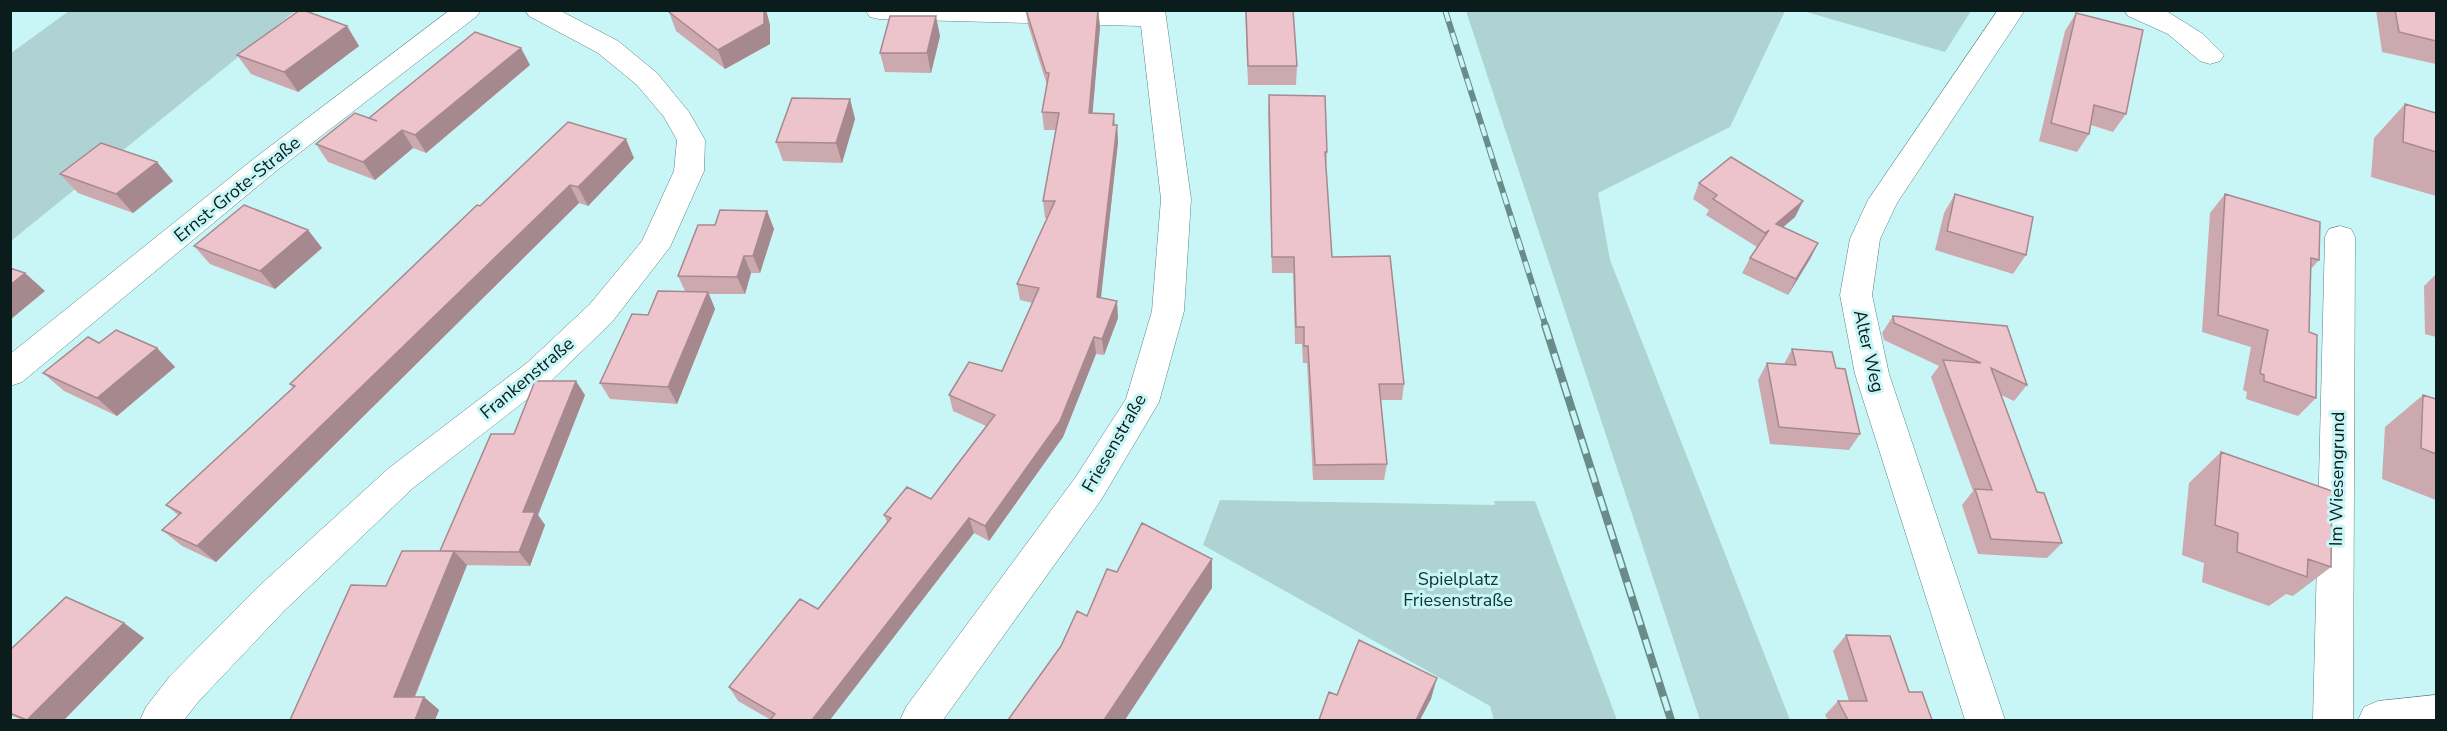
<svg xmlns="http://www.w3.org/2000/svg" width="2447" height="731" font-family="'Nunito Sans',sans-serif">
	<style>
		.green { fill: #afd2d2 }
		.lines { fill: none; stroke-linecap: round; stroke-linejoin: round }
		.minor-casing { stroke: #588384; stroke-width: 1 }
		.minor { fill: #fff; fill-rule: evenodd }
		.rail-far1-casing { stroke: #6b8b8b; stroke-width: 6 }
		.rail-casing { stroke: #6b8b8b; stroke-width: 8 }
		.rail-far1 { stroke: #c8f6f6; stroke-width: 4; stroke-dasharray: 12; stroke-linecap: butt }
		.rail { stroke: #c8f6f6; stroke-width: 5; stroke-dasharray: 15; stroke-linecap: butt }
		.wall { fill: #cca9af }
		.shaded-wall { fill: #a6898e }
		.building { fill: #edc4cb; stroke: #a6898e; stroke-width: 1.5 }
		.labels { text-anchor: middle; stroke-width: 6; stroke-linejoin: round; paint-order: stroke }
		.street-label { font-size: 18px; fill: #0a1c1c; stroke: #c8f6f6 }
		.park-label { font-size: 18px; fill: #0f3536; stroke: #c8f6f6 }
	</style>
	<rect width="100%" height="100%" fill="#c8f6f6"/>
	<path class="green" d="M 1783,10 L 1785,11 L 1730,127 L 1598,193 L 1610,260 L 1790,720 L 1700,720 L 1466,11 Z
		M 69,11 L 295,11 L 11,241 L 11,53 Z
		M 1803,11 L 1971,11 L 1945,52 Z
		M 1220,500 L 1495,505 L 1494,501 L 1535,501 L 1617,720 L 1494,720 L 1490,706 L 1203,545 Z"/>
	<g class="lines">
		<defs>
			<path id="minor" d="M 450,10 L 481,10 L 477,16 L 276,171 L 22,382 L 10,386 L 10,354 L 256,157 Z
				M 525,10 L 559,10 L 618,41 L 657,73 L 689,112 L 705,140 L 704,171 L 670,247 L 612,322 L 552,380 L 413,488 L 284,611 L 198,702 L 184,720 L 140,720 L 146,707 L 170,676 L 258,587 L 389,468 L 528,362 L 590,304 L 642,241 L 674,171 L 677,140 L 664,117 L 637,85 L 598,53 L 529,16 Z
				M 1165,10 L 1191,199 L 1184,311 L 1159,402 L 1101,500 L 943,720 L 900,720 L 906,707 L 1075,478 L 1126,399 L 1152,311 L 1161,199 L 1141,26 L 879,19 L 870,17 L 866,11 Z
				M 1998,10 L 2025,10 L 1897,203 L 1880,239 L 1872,295 L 1889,374 L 2005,720 L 1965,720 L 1855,374 L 1840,295 L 1850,239 L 1868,200 Z
				M 2124,10 L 2168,12 L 2203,34 L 2224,55 L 2220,61 L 2210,64 L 2200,61 L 2168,34 L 2128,16 Z
				M 2340,226 L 2351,229 L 2355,237 L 2353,720 L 2313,720 L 2325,237 L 2329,229 Z
				M 2436,695 L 2436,720 L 2358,720 L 2364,707 L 2378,701 Z"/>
		</defs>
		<use href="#minor" class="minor-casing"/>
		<use href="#minor" class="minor"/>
		<defs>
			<path id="rail-far1" d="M 1445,10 L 1546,327"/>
			<path id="rail" d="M 1545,325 L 1671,720"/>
		</defs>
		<use href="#rail-far1" class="rail-far1-casing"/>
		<use href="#rail" class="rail-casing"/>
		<use href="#rail-far1" class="rail-far1"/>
		<use href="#rail" class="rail"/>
	</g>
	<path class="wall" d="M 671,10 L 766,10 L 770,25 L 770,44 L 725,69 L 676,31 L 669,12 Z
		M 1026,10 L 1098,10 L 1100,27 L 1092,113 L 1114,114 L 1115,125 L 1117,125 L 1118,142 L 1101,298 L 1118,318 L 1104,355 L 1096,354 L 1063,437 L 989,541 L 974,533 L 771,720 L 738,701 L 729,687 L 818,609 L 887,522 L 884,515 L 931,499 L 986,426 L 953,411 L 949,395 L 1002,371 L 1032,303 L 1020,300 L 1017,284 L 1047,218 L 1045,218 L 1043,201 L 1056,130 L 1044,130 L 1042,112 L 1047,85 L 1028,25 Z
		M 1245,10 L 1293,10 L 1297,66 L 1296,85 L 1248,85 Z
		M 2376,10 L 2436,10 L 2436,64 L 2382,52 Z
		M 2076,13 L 2126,114 L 2113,132 L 2091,125 L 2089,134 L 2077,152 L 2039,141 L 2065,31 Z
		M 347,26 L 359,46 L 298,92 L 251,74 L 237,55 Z
		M 940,36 L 931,73 L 885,72 L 880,53 Z
		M 530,65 L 426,153 L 413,148 L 375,180 L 328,162 L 316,144 L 369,118 Z
		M 1269,95 L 1327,152 L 1326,167 L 1332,257 L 1404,384 L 1402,400 L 1381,400 L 1387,464 L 1384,480 L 1313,480 L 1307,363 L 1303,363 L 1302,344 L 1295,344 L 1293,273 L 1272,273 L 1268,113 Z
		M 850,99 L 855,119 L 842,163 L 783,161 L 776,142 Z
		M 2405,104 L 2436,113 L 2436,196 L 2371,177 L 2374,138 Z
		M 634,158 L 588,206 L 579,203 L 216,562 L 182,546 L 162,530 L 178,515 L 166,505 L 293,388 L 290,384 L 480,206 Z
		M 60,174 L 173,181 L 133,213 L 78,193 Z
		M 1699,183 L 1803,201 L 1795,217 L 1783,227 L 1818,243 L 1810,259 L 1788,295 L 1742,273 L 1750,258 L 1757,247 L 1706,215 L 1709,210 L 1693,199 Z
		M 1955,194 L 2026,255 L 2013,274 L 1935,250 L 1944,213 Z
		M 2225,194 L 2319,260 L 2311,269 L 2309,332 L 2316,398 L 2298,416 L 2246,399 L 2247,392 L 2243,390 L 2251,347 L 2202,332 L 2210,213 Z
		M 767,211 L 774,229 L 760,273 L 751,273 L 745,294 L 709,294 L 715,309 L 677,404 L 610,399 L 600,383 L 648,315 L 685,291 L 678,276 L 715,225 Z
		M 308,230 L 322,248 L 275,289 L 210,264 L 194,246 Z
		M 2436,274 L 2436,337 L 2425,334 L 2424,286 Z
		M 1893,316 L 2027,385 L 2014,401 L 2001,395 L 2037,492 L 2062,543 L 2047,558 L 1978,554 L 1962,505 L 1973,491 L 1931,377 L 1939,366 L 1884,340 L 1882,333 Z
		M 99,343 L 157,348 L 175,367 L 117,416 L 64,391 L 43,373 Z
		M 1792,349 L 1836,368 L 1860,434 L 1849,450 L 1770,444 L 1758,380 L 1767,363 L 1784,364 Z
		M 585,395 L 538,515 L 545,525 L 530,566 L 466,565 L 467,565 L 415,697 L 424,697 L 439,710 L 435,720 L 290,720 L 386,586 L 440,551 L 514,434 Z
		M 2423,395 L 2436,399 L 2436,500 L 2382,479 L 2385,427 Z
		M 2221,452 L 2331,567 L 2293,596 L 2286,594 L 2269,606 L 2202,582 L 2204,563 L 2182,555 L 2189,483 Z
		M 124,623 L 144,638 L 64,720 L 22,720 L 10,715 L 10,650 Z
		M 1846,635 L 1909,692 L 1932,720 L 1828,720 L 1825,715 L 1838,701 L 1849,701 L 1833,651 Z"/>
	<path class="shaded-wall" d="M 764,10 L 766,10 L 770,25 L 770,44 L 725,69 L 718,50 Z
		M 1098,10 L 1100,27 L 1091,131 L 1089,113 Z
		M 936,16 L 940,36 L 931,73 L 927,53 Z
		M 347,26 L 359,46 L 298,92 L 284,72 Z
		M 521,48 L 530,65 L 426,153 L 415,135 Z
		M 850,99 L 855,119 L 842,163 L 836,143 Z
		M 1117,125 L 1118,142 L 1099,314 L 1097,297 Z
		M 402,130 L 413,148 L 375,180 L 363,162 Z
		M 626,139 L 634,158 L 588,206 L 578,187 Z
		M 157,162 L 173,181 L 133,213 L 116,194 Z
		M 570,185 L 579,203 L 216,562 L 197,546 Z
		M 1803,201 L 1795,217 L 1768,240 L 1776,224 Z
		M 767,211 L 774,229 L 760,273 L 753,256 Z
		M 308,230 L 322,248 L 275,289 L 260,271 Z
		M 1818,243 L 1810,259 L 1788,295 L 1796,279 Z
		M 744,256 L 751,273 L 745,294 L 737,277 Z
		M 25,273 L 45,291 L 10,320 L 10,285 Z
		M 708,292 L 715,309 L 677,404 L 668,387 Z
		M 1117,301 L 1118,318 L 1104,355 L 1102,339 Z
		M 1094,337 L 1096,354 L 1063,437 L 989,541 L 985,526 Z
		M 157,348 L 175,367 L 117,416 L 97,398 Z
		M 576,381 L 585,395 L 538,515 L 545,525 L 530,566 L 519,552 L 523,512 Z
		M 969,518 L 974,533 L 830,720 L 812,720 Z
		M 454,551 L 467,565 L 409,710 L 394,697 Z
		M 1212,559 L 1212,588 L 1125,720 L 1104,720 Z
		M 124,623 L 144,638 L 64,720 L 27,720 Z
		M 1437,678 L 1431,699 L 1420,720 L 1416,720 Z
		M 424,697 L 439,710 L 435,720 L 415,720 Z"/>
	<path class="building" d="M 300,10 L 303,10 L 347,26 L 284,72 L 237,55 Z
		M 671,10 L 764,10 L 764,24 L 718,50 L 669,12 Z
		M 1026,10 L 1098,10 L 1089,113 L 1114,114 L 1113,125 L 1117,125 L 1097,297 L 1117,301 L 1102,339 L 1094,337 L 1060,421 L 985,526 L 969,518 L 812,720 L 770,720 L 775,714 L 729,687 L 800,599 L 818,609 L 891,518 L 884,515 L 907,487 L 931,499 L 995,415 L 949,395 L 969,362 L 1002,371 L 1039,288 L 1017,284 L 1055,201 L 1043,201 L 1059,113 L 1042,112 L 1049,73 L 1046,73 Z
		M 1246,10 L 1293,10 L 1297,66 L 1248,66 Z
		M 2395,10 L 2436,10 L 2436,41 L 2399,32 Z
		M 2076,13 L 2143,30 L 2126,114 L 2094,105 L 2089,134 L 2051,123 Z
		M 890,16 L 936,16 L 927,53 L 880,53 Z
		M 475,32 L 521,48 L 415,135 L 402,130 L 363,162 L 316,144 L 355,113 L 377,121 L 369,118 Z
		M 1269,95 L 1325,96 L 1327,152 L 1325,152 L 1332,257 L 1390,256 L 1404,384 L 1379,384 L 1387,464 L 1315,465 L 1308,346 L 1304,346 L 1304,327 L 1296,327 L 1294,257 L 1272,257 Z
		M 792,98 L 850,99 L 836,143 L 776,142 Z
		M 2405,104 L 2436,113 L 2436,152 L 2403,142 Z
		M 568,122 L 626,139 L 578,187 L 570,185 L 197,546 L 162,530 L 181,513 L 166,505 L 295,386 L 290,384 L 477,205 L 480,206 Z
		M 101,143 L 157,162 L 116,194 L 60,174 Z
		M 1731,157 L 1803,201 L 1776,224 L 1818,243 L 1796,279 L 1750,258 L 1769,230 L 1765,233 L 1713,199 L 1717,195 L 1699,183 Z
		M 1955,194 L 2033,217 L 2026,255 L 1947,231 Z
		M 2225,194 L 2320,222 L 2319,260 L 2311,258 L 2309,332 L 2317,335 L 2316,398 L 2264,381 L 2264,375 L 2260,373 L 2268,330 L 2218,315 Z
		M 244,205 L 308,230 L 260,271 L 194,246 Z
		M 720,210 L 767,211 L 753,256 L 744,256 L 737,277 L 678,276 L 698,225 L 715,225 Z
		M 10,268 L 25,273 L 10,285 Z
		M 658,291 L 708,292 L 668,387 L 600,383 L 632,314 L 648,315 Z
		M 1893,316 L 2007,326 L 2027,385 L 1991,368 L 2037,492 L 2044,493 L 2062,543 L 1991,539 L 1975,489 L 1992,490 L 1943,360 L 1981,363 L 1894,323 Z
		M 116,330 L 157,348 L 97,398 L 43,373 L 88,337 L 99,343 Z
		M 1792,349 L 1832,352 L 1836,368 L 1845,369 L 1860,434 L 1779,427 L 1767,363 L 1796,365 Z
		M 535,381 L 576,381 L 523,512 L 535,512 L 519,552 L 440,551 L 491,434 L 514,434 Z
		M 2423,395 L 2436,399 L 2436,454 L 2421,448 Z
		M 2221,452 L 2332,491 L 2331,567 L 2308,559 L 2307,577 L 2237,552 L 2238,533 L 2215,525 Z
		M 1142,523 L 1212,559 L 1104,720 L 1008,720 L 1061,646 L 1077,611 L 1087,616 L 1107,569 L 1117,572 Z
		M 402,551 L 454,551 L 394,697 L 424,697 L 415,720 L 290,720 L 351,585 L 386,586 Z
		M 66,597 L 124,623 L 27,720 L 10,713 L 10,650 Z
		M 1846,635 L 1890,636 L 1909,692 L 1922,692 L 1932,720 L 1848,720 L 1838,701 L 1867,701 Z
		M 1359,640 L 1437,678 L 1416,720 L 1319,720 L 1329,692 L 1337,695 Z"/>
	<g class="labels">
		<g class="street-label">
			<text transform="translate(237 189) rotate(-39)" y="6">Ernst-Grote-Straße</text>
			<text transform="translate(1869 351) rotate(77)" y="6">Alter Weg</text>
			<text transform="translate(527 378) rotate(-40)" y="6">Frankenstraße</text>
			<text transform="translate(1114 443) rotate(-60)" y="6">Friesenstraße</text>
			<text transform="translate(2337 479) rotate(-89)" y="6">Im Wiesengrund</text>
		</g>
		<g class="park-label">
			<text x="1458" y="585">Spielplatz<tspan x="1458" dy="21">Friesenstraße</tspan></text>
		</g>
	</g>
	<rect width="2447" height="731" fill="none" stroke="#0a1c1c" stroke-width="24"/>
</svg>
